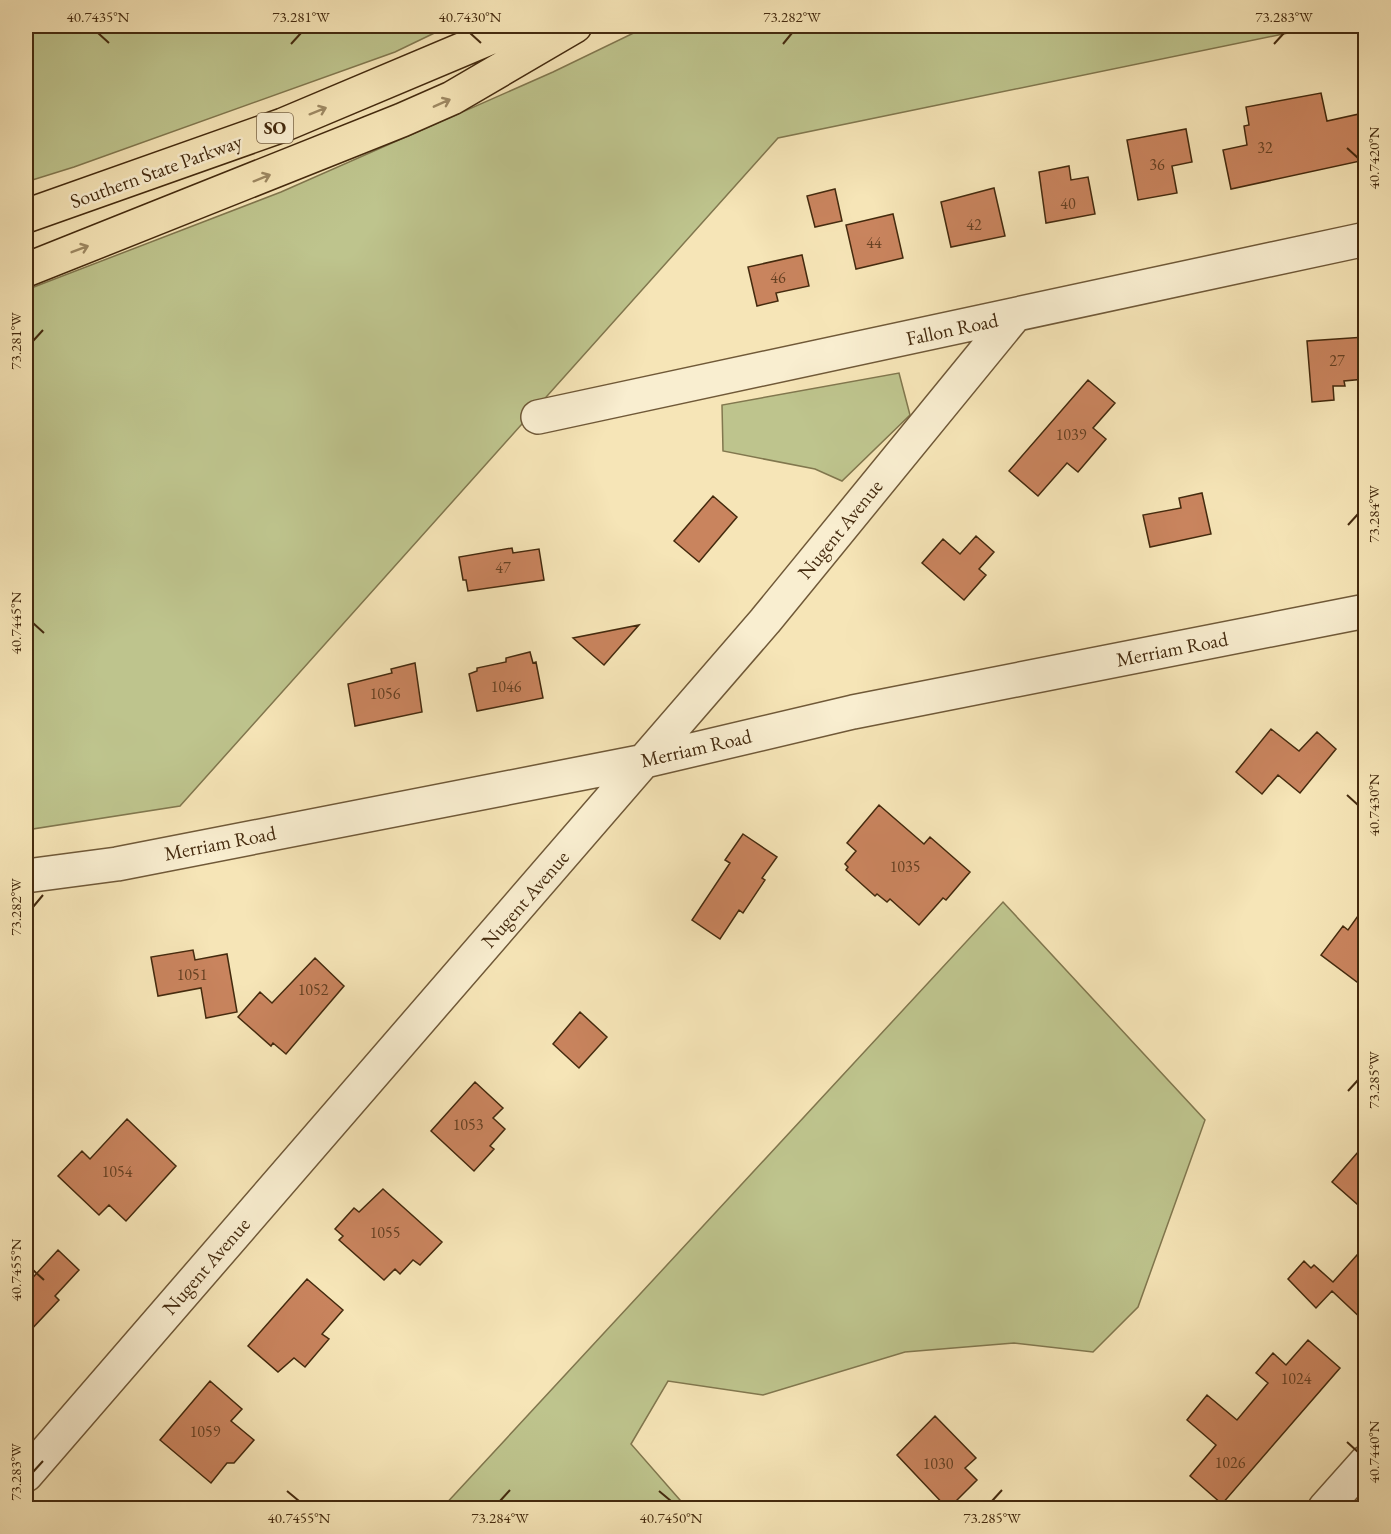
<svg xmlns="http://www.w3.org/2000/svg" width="1391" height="1534" font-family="'EB Garamond',serif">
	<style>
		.green { fill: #bec48d; stroke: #81774e; stroke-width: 1.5 }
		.building { fill: #c9845e; stroke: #442a0e; stroke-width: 1.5 }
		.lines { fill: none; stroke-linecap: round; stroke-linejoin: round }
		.minor-casing { stroke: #705938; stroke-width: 36 }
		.highway-casing { stroke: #442a0e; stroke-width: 36 }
		.minor { stroke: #f9eed0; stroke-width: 33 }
		.highway { stroke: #f6e5b7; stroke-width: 33 }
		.oneway { stroke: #9d8862 }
		.ticks { fill: none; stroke: #442a0e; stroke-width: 2 }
		.labels { text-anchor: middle; stroke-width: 5; stroke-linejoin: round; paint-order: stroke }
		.number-label { font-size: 16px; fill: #654022 }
		.shield { fill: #f9eed0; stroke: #7a6548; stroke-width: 1.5 }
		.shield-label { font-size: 18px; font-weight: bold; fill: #442a0e }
		.street-label { font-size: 20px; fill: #442a0e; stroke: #f9eed0 }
		.neatline { fill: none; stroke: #442a0e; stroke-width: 2 }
		.ticks-label { font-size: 15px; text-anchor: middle; fill: #442a0e }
	</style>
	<rect width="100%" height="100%" fill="#f6e5b7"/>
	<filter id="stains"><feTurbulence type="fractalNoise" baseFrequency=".00333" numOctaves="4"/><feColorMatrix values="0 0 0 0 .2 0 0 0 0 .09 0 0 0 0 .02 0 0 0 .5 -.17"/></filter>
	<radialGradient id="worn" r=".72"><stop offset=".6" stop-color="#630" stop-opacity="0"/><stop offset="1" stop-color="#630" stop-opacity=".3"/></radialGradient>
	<path class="green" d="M 26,26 L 449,26 L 395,52 L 74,167 L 26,182 Z
		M 648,26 L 1322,26 L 778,138 L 180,806 L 26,830 L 26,290 L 281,192 L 553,72 Z
		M 899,373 L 910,415 L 842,481 L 815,469 L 723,451 L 722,405 Z
		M 1003,902 L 1205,1120 L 1138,1307 L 1093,1352 L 1014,1343 L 905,1352 L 763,1395 L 668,1381 L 631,1444 L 687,1508 L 442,1508 Z"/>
	<path class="building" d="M 1321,93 L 1327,121 L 1359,114 L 1362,129 L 1365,129 L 1365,160 L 1231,189 L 1223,150 L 1247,145 L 1244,126 L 1249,125 L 1246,107 Z
		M 1186,129 L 1192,162 L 1172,166 L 1177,193 L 1138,200 L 1127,140 Z
		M 1069,166 L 1071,180 L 1088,177 L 1095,214 L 1046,223 L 1039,172 Z
		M 994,188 L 1005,236 L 951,247 L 941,202 Z
		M 835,189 L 842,221 L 815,227 L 807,196 Z
		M 893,214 L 903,258 L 856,269 L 846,225 Z
		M 802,255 L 809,286 L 776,293 L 778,301 L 757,306 L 748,267 Z
		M 1365,337 L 1365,379 L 1344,381 L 1345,386 L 1333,386 L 1334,400 L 1312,402 L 1307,341 Z
		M 1088,380 L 1115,403 L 1093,428 L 1106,439 L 1078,472 L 1067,463 L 1038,496 L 1009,471 Z
		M 1202,493 L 1211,534 L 1150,547 L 1143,515 L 1181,508 L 1179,498 Z
		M 713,496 L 737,517 L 699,562 L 674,541 Z
		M 976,536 L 994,552 L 979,569 L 986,575 L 964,600 L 922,563 L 943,539 L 960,554 Z
		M 512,548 L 513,553 L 539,549 L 544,580 L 468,591 L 466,580 L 463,580 L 459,557 Z
		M 639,625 L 604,665 L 573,638 Z
		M 530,652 L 533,663 L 536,662 L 543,698 L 477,711 L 469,674 L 477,671 L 477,668 L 506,662 L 506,658 Z
		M 415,663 L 422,712 L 355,726 L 348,684 L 392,673 L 391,669 Z
		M 1271,729 L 1299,751 L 1317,732 L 1336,749 L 1300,793 L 1278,775 L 1262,794 L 1236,772 Z
		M 879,805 L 924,844 L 930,837 L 970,872 L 946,900 L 943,898 L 919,925 L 890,899 L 887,902 L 877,894 L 875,896 L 846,870 L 848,867 L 845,864 L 856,851 L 847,843 Z
		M 743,834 L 777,857 L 762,878 L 765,880 L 743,913 L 739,910 L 720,939 L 692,920 L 730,863 L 725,860 Z
		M 1365,906 L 1365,988 L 1321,955 L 1343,926 L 1348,930 Z
		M 193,950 L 195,960 L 227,954 L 237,1012 L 206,1018 L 201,988 L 158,996 L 151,957 Z
		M 315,958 L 344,986 L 286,1054 L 273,1043 L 271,1046 L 238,1017 L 260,992 L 272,1003 Z
		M 580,1012 L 607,1037 L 579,1068 L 553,1044 Z
		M 475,1082 L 503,1108 L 493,1118 L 505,1129 L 490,1146 L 494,1149 L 474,1171 L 431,1131 Z
		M 127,1119 L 176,1166 L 126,1221 L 109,1205 L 99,1215 L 58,1176 L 82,1151 L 90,1159 Z
		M 1365,1144 L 1365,1211 L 1332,1182 Z
		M 383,1189 L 442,1242 L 420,1265 L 413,1260 L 400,1274 L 395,1269 L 384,1280 L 339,1240 L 343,1236 L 335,1229 L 354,1208 L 359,1212 Z
		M 1365,1246 L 1365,1322 L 1332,1291 L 1316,1308 L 1288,1279 L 1304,1261 L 1311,1268 L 1314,1265 L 1333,1282 Z
		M 58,1250 L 79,1270 L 55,1296 L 59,1300 L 26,1335 L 26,1285 Z
		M 307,1279 L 343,1310 L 322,1334 L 329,1339 L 305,1367 L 294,1358 L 278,1372 L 248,1346 Z
		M 1308,1340 L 1340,1368 L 1222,1504 L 1190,1476 L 1216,1445 L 1187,1420 L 1207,1395 L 1237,1420 L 1268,1383 L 1256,1373 L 1273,1353 L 1286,1365 Z
		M 210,1381 L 242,1409 L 231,1421 L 254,1440 L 234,1463 L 227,1463 L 211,1483 L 160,1440 Z
		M 935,1416 L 976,1458 L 965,1468 L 977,1480 L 948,1509 L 897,1455 Z"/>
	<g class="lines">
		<defs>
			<path id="minor" d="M 538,417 L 1366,239
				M 26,876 L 117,864 L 645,761 L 853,712 L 1366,611
				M 26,1475 L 765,621 L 1015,315
				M 1325,1508 L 1366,1462"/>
			<path id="highway" d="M 26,216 L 283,125 L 518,26
				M 26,270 L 402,120 L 452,98 L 575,26"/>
		</defs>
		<use href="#minor" class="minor-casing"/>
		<use href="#highway" class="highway-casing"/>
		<use href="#minor" class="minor"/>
		<use href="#highway" class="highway"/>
	</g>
	<defs><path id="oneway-shaft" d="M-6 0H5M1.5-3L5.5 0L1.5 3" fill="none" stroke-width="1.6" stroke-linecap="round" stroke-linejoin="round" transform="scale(1.5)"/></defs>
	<g class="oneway">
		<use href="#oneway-shaft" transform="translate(442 103) rotate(-24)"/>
		<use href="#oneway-shaft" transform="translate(318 111) rotate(-22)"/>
		<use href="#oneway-shaft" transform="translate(262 178) rotate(-22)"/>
		<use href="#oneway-shaft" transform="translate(80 249) rotate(-21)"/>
	</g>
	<path class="ticks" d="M 98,33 L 109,43M 470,33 L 481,43M 291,44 L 301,33M 783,44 L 792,33M 1274,44 L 1284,33M 1347,148 L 1358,158M 33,341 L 43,330M 1348,525 L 1358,514M 33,623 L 44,633M 1347,795 L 1358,805M 33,907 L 43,895M 1348,1091 L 1358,1080M 33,1270 L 44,1280M 1347,1442 L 1358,1452M 33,1472 L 43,1461M 287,1491 L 299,1501M 659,1491 L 671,1501M 500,1501 L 510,1490M 992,1501 L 1002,1490"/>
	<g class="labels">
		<g class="number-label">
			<text x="1265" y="153">32</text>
			<text x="1157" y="170">36</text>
			<text x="1068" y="209">40</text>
			<text x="974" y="230">42</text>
			<text x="874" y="248">44</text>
			<text x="778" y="283">46</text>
			<text x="1337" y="366">27</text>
			<text x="1071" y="440">1039</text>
			<text x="503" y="573">47</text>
			<text x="506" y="692">1046</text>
			<text x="385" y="699">1056</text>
			<text x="905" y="872">1035</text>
			<text x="192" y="980">1051</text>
			<text x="313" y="995">1052</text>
			<text x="468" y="1130">1053</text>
			<text x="117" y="1177">1054</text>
			<text x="385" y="1238">1055</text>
			<text x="1296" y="1384">1024</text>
			<text x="205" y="1437">1059</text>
			<text x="1230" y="1468">1026</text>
			<text x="938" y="1469">1030</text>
		</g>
		<rect class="shield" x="257" y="113" width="36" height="30" rx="4.5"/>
		<g class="shield-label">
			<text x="275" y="134">SO</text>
		</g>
		<g class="street-label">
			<text transform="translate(156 171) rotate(-20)" y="7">Southern State Parkway</text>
			<text transform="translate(952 329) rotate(-12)" y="7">Fallon Road</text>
			<text transform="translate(840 529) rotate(-51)" y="7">Nugent Avenue</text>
			<text transform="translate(1172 649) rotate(-11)" y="7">Merriam Road</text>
			<text transform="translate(696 748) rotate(-13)" y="7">Merriam Road</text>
			<text transform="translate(220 843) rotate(-11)" y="7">Merriam Road</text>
			<text transform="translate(525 899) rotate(-49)" y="7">Nugent Avenue</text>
			<text transform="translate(206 1266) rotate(-49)" y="7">Nugent Avenue</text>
		</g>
	</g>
	<rect width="1391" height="1534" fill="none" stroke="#f6e5b7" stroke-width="66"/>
	<rect x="33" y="33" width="1325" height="1468" class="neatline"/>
	<g class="ticks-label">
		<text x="98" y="22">40.7435°N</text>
		<text x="301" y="22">73.281°W</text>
		<text x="470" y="22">40.7430°N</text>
		<text x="792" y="22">73.282°W</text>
		<text x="1284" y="22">73.283°W</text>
		<text transform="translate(1374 158) rotate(-90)" y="5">40.7420°N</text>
		<text transform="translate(16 341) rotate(-90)" y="5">73.281°W</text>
		<text transform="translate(1374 514) rotate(-90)" y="5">73.284°W</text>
		<text transform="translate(16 623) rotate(-90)" y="5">40.7445°N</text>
		<text transform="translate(1374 805) rotate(-90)" y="5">40.7430°N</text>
		<text transform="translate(16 907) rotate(-90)" y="5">73.282°W</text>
		<text transform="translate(1374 1080) rotate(-90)" y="5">73.285°W</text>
		<text transform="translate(16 1270) rotate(-90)" y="5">40.7455°N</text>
		<text transform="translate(1374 1452) rotate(-90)" y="5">40.7440°N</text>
		<text transform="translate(16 1472) rotate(-90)" y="5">73.283°W</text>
		<text x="299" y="1523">40.7455°N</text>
		<text x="500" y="1523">73.284°W</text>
		<text x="671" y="1523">40.7450°N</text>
		<text x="992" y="1523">73.285°W</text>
	</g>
	<rect width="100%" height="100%" filter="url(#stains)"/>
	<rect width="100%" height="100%" fill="url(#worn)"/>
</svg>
